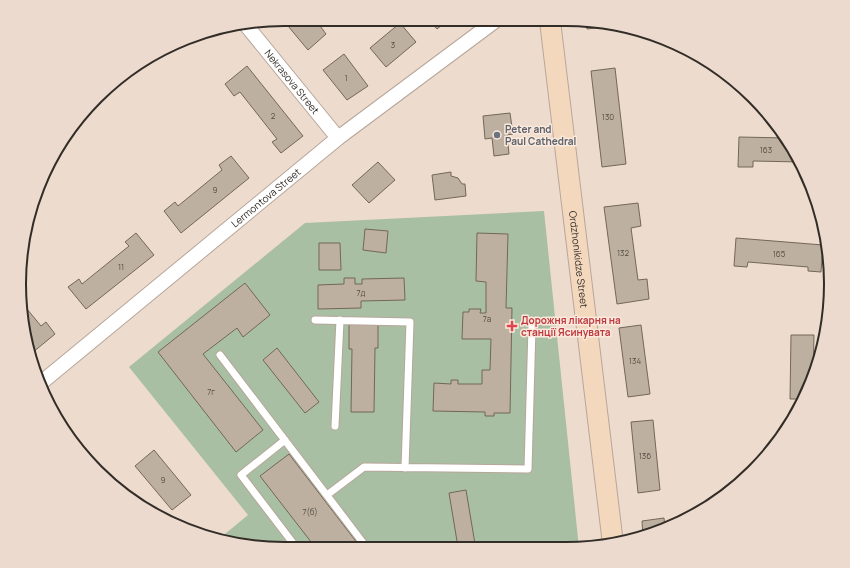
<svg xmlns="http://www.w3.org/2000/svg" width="850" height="568" font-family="Manrope,sans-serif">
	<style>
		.green { fill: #a8bfa4 }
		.building { fill: #bdb0a0; stroke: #736758 }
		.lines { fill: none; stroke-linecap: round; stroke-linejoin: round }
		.service-casing { stroke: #b7a69a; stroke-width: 9 }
		.minor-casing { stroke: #b7a69a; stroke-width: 16 }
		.secondary-casing { stroke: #b7a69a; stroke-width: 22 }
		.service { stroke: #fff; stroke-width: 7 }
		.minor { stroke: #fff; stroke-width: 14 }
		.secondary { stroke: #f3d8be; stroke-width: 20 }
		.worship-dot { fill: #6b7280; stroke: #fbe9db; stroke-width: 1.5 }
		.health-dot { fill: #e0444e; stroke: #fbe9db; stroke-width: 1.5 }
		.labels { text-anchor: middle; stroke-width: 3; stroke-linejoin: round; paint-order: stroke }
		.number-label { font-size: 8px; fill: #564e45 }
		.street-label { font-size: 10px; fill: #332d27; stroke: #fbe9db }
		.worship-label { font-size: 10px; font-weight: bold; fill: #5b616d; stroke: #fbe9db; text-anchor: start }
		.health-label { font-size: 10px; font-weight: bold; fill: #be3a42; stroke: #fbe9db; text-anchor: start }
		.rim { fill: none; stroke: #332d27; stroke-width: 2 }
	</style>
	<rect width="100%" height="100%" fill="#eddbce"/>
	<path class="green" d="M 544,211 L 579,548 L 566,549 L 249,547 L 220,538 L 248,515 L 129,367 L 305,223 Z"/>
	<path class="building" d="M 284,19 L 315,19 L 326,34 L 308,50 L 283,20 Z
		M 429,20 L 448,20 L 437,29 Z
		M 586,21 L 601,21 L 611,24 L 611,26 L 587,29 Z
		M 400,23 L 416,42 L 386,67 L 370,48 Z
		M 344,54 L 368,86 L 347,100 L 323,70 Z
		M 247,66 L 303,136 L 281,153 L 272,142 L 277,139 L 240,92 L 234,96 L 225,84 Z
		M 615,68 L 626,164 L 602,167 L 591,71 Z
		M 510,113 L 513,134 L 507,135 L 509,154 L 494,156 L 492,138 L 485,139 L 483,116 Z
		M 739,137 L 787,138 L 800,162 L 753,161 L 753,167 L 738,167 Z
		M 231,156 L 249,178 L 181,233 L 164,211 L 175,202 L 178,206 L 222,170 L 219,165 Z
		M 378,162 L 395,180 L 369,203 L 352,185 Z
		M 451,172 L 451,176 L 458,178 L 462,184 L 465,184 L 466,196 L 435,200 L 432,175 Z
		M 638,203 L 641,226 L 631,228 L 638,280 L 647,279 L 649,299 L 617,304 L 604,207 Z
		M 365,229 L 388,231 L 386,253 L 363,250 Z
		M 136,233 L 154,255 L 86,309 L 68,287 L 79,279 L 82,284 L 129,246 L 125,242 Z
		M 477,233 L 508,234 L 506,308 L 512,308 L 510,413 L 494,413 L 494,416 L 485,416 L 485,412 L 433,411 L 434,383 L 451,384 L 451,380 L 458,380 L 458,384 L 482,384 L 482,370 L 490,370 L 491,339 L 462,339 L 463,312 L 469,312 L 469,309 L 481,309 L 480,313 L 486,313 L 486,282 L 476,281 Z
		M 736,238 L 823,245 L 821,272 L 808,271 L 808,267 L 748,262 L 747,267 L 734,266 Z
		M 319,243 L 340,243 L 341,270 L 319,270 Z
		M 344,278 L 355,278 L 355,284 L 362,284 L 362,279 L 404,278 L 405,300 L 361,301 L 361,308 L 318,309 L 318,285 L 344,284 Z
		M 245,283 L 270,315 L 243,337 L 237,328 L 203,354 L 263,430 L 236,452 L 158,352 Z
		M 22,303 L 41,326 L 46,322 L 55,334 L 32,353 L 29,349 L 24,336 Z
		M 349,321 L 378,321 L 378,348 L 375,348 L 374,412 L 351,412 L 352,349 L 349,349 Z
		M 641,325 L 650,394 L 628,397 L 619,328 Z
		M 791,335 L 814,335 L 813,378 L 811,385 L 803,399 L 790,399 Z
		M 277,348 L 319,402 L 305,413 L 263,360 Z
		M 653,420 L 660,490 L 638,493 L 631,422 Z
		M 154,450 L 191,495 L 172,510 L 135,466 Z
		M 289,454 L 361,548 L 315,547 L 260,476 Z
		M 466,490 L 475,544 L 458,547 L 449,493 Z
		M 664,518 L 665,529 L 643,536 L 642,521 Z"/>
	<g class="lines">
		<defs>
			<path id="service" d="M 315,320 L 410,322 L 405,468
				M 220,355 L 367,548
				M 335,426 L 340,320
				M 285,440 L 241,475 L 296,547
				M 327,495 L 364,467 L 528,469 L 532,327"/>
			<g id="minor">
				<path id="s1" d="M 246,25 L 338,138"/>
				<path id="s2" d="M 42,382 L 338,138 L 495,21"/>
			</g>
			<g id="secondary">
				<path id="s3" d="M 550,21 L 613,544"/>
			</g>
		</defs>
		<use href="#service" class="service-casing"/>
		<use href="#minor" class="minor-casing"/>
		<use href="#secondary" class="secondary-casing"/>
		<use href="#service" class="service"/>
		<use href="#minor" class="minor"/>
		<use href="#secondary" class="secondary"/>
	</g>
	<circle class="worship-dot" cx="497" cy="135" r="4"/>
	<path class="health-dot" d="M510 320h4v4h4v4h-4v4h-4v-4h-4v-4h4z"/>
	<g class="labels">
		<g class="number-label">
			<text x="393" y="48">3</text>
			<text x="346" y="81">1</text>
			<text x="273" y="119">2</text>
			<text x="608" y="120">130</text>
			<text x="766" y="153">163</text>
			<text x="215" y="193">9</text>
			<text x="623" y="256">132</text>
			<text x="779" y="257">165</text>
			<text x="121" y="270">11</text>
			<text x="361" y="296">7д</text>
			<text x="487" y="322">7а</text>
			<text x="635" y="364">134</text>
			<text x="211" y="395">7г</text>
			<text x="645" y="459">136</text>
			<text x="163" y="483">9</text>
			<text x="310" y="515">7(б)</text>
		</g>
		<g class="street-label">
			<text dy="4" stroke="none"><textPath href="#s1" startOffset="73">Nekrasova Street</textPath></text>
			<text dy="4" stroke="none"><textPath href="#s2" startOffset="290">Lermontova Street</textPath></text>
			<text dy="4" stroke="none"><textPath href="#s3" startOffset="240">Ordzhonikidze Street</textPath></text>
		</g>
		<g class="worship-label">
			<text x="505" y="133">Peter and<tspan x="505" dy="12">Paul Cathedral</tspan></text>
		</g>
		<g class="health-label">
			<text x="521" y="324">Дорожня лікарня на<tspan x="521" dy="12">станції Ясинувата</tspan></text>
		</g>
	</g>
	<path d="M0 0H850V568H0ZM284 26H566A258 258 0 0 1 824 284V284A258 258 0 0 1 566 542H284A258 258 0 0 1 26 284V284A258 258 0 0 1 284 26Z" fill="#ebdacd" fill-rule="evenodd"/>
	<path class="rim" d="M284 26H566A258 258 0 0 1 824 284V284A258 258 0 0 1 566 542H284A258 258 0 0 1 26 284V284A258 258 0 0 1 284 26Z"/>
</svg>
